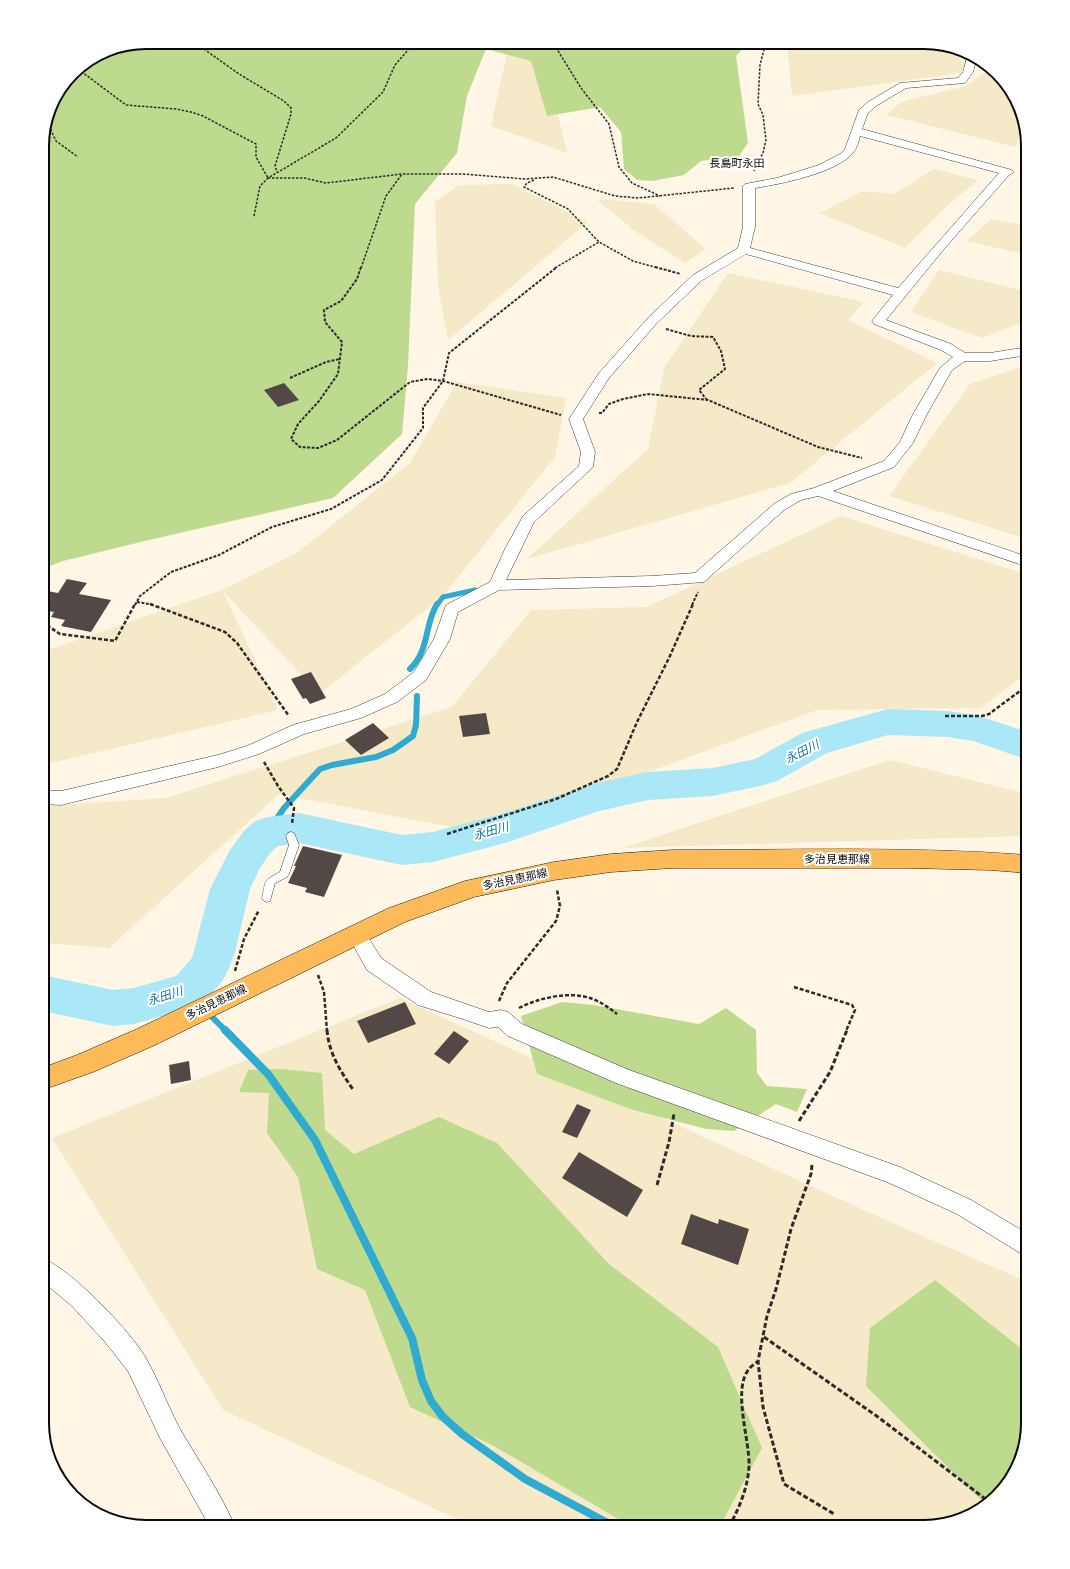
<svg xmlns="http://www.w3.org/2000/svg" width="1070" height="1569" font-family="'PT Serif','Noto Sans JP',serif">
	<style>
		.farmland { fill: #f5e9c7 }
		.forest { fill: #bdda8f }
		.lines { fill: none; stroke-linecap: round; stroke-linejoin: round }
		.stream-far2 { stroke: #2faad0; stroke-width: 5 }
		.stream-far1 { stroke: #2faad0; stroke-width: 6 }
		.stream { stroke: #2faad0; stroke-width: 8 }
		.river { fill: #aae7f7; fill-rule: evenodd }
		.building { fill: #524946 }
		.lane-casing { stroke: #3d3d3d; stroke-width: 1 }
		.street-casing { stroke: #3d3d3d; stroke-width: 1 }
		.primary-casing { stroke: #1b1b1b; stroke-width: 1 }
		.path-far3 { stroke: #2c2c2c; stroke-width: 1.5; stroke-dasharray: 2.5 1.5; stroke-linecap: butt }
		.path-far2 { stroke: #2c2c2c; stroke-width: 2; stroke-dasharray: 3 1.5; stroke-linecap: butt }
		.path-far1 { stroke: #2c2c2c; stroke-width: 2.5; stroke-dasharray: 4 2; stroke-linecap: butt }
		.path { stroke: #2c2c2c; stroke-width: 3; stroke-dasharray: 5 2.5; stroke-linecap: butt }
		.lane { fill: #fff; fill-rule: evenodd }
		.street { fill: #fff; fill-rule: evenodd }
		.primary { fill: #fdba59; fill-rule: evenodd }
		.labels { text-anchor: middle; stroke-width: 4; stroke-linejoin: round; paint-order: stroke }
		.far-quarter-label { font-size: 11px; fill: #0a0a0a; stroke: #fff }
		.street-label { font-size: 11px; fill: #0a0a0a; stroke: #fff }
		.water-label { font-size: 12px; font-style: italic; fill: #12779d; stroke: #fff }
		.rim { fill: none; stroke: #0a0a0a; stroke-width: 2 }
	</style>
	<rect width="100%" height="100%" fill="#fff6e6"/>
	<path class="farmland" d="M 787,42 L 930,42 L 956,50 L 968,72 L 792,96 Z
		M 508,49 L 543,53 L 567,153 L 491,126 Z
		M 989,69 L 1014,94 L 1022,125 L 1016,147 L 886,115 L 901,102 L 966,86 Z
		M 934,169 L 978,180 L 947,206 L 905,248 L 820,213 L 862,191 L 894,194 Z
		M 512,184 L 588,222 L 448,340 L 438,286 L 435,202 L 459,185 Z
		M 596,199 L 654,204 L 706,249 L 685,263 L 635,231 Z
		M 991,219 L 1028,226 L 1028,255 L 967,241 Z
		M 939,270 L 1028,292 L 1028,320 L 982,338 L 911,312 Z
		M 728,273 L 864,302 L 848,320 L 937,363 L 790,483 L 527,559 L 648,449 L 664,368 Z
		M 1028,365 L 1028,539 L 889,496 L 970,384 Z
		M 457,382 L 566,398 L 555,457 L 442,597 L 319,694 L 223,591 L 278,710 L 42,765 L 42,652 L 222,590 L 298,552 L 410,463 Z
		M 841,516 L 1028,575 L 1028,672 L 981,708 L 817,710 L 482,833 L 279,794 L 109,948 L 42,943 L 42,806 L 166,798 L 452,707 L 531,610 L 647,607 Z
		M 890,760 L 1028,794 L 1028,836 L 622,848 Z
		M 400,998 L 879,1217 L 1028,1282 L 1028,1423 L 1014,1475 L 976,1513 L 924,1527 L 466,1527 L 461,1521 L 223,1410 L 52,1138 Z"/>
	<path class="forest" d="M 146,42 L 749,42 L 736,56 L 748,143 L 739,156 L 701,161 L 684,175 L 652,181 L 637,180 L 624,169 L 621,132 L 600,107 L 547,116 L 531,61 L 486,49 L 467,96 L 457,153 L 415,204 L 408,366 L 402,434 L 333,498 L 149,540 L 63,561 L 42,569 L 42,140 L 53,100 L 73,72 L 107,50 Z
		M 562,1002 L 594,1005 L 699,1024 L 726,1008 L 756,1030 L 757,1073 L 767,1086 L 807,1089 L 797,1112 L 776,1104 L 734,1131 L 706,1129 L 630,1109 L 537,1074 L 521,1016 Z
		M 282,1069 L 322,1073 L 325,1130 L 354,1154 L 439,1117 L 497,1143 L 609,1264 L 718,1347 L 762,1448 L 721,1524 L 715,1527 L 632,1527 L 492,1445 L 410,1407 L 365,1290 L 317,1269 L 298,1177 L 267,1133 L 269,1093 L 239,1092 L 248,1070 Z
		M 935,1280 L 1028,1354 L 1028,1423 L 1014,1475 L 985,1504 L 866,1386 L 870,1328 Z"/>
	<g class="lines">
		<path class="stream-far2" d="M 437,605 L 443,597 L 475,590"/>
		<path class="stream-far1" d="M 410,669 C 430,650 424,625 437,604
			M 268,832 L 284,808 L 320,769 L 332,765 L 376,757 L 393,750 L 413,736 L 416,725 L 417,696
			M 185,990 L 226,1031"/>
		<path class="stream" d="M 225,1030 L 268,1074 L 315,1140 L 412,1338 L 422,1380 L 431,1401 L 443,1417 L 462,1434 L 525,1479 L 615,1527"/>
		<path class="river" d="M 888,709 L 948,711 L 975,715 L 1028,732 L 1028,760 L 973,741 L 948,737 L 888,735 L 827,753 L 777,781 L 764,785 L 713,796 L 648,800 L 599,811 L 505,843 L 433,862 L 402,865 L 299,843 L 278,846 L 270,853 L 259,870 L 250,889 L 235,952 L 229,968 L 223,980 L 206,1000 L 172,1013 L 134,1024 L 113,1026 L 42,1011 L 42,975 L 113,990 L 134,988 L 176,976 L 192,958 L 210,889 L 230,850 L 244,831 L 255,821 L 268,817 L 299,813 L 402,835 L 433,832 L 504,813 L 597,783 L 648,772 L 713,768 L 755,759 L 802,733 Z"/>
	</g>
	<path class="building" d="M 284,383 L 299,400 L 278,407 L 264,390 Z
		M 67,579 L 87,583 L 79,594 L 111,600 L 91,632 L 61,626 L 65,620 L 51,617 L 54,612 L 42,610 L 42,590 L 58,593 Z
		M 311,672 L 326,698 L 310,704 L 306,698 L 303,699 L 291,679 Z
		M 486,713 L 490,734 L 463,737 L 459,716 Z
		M 373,723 L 389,738 L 361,755 L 345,740 Z
		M 303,846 L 342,855 L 324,897 L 305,892 L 307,888 L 288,883 L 296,866 L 294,866 Z
		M 405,1002 L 416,1024 L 368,1043 L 357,1021 Z
		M 454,1031 L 469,1041 L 449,1064 L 434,1054 Z
		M 189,1061 L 191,1080 L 171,1084 L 169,1065 Z
		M 577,1104 L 591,1110 L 577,1138 L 562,1132 Z
		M 579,1152 L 643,1190 L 627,1217 L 562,1178 Z
		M 691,1214 L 718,1224 L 719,1219 L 749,1229 L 738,1265 L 681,1244 Z"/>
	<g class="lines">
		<defs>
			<path id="lane" d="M 291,832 L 294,833 L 299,845 L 289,874 L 287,877 L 275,883 L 270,901 L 267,902 L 264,901 L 262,898 C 266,880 263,881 280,872 L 289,845 L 286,836 L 288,833 Z"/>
			<path id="street" d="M 968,54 L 977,57 L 973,72 L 965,83 L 906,88 L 876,106 L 868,113 L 862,129 L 1012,170 L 1014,172 L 1008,176 L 944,249 L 886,320 L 951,344 L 965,353 L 990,353 L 1028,347 L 1028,355 L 990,361 L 965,361 L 952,370 L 926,416 L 913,443 L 894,467 L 833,491 L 1028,557 L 1028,567 L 818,496 L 801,500 L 784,510 L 704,582 L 652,586 L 499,590 L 458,612 L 450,639 L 426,680 L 397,702 L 361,718 L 304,734 L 259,754 L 218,767 L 61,805 L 42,804 L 42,790 L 61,791 L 218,755 L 247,746 L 293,725 L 351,709 L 385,694 L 414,672 L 434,639 L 446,605 L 490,582 L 505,549 L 523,516 L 579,466 L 581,452 L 569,419 L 599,373 L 648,318 L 693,275 L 738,248 L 743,227 L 743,186 L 745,184 L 777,178 L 819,165 L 840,154 L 845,149 L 859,110 L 868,102 L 900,83 L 958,78 L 963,72 ZM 860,136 L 999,173 L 898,288 L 750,248 L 755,227 L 755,188 C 781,184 836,173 853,153 C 857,148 859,141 860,136 ZM 746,254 L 893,295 L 872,321 L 874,324 L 941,350 L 953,357 L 940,368 L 912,416 L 900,442 L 884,461 L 814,488 L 791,494 L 774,504 L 695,573 L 652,576 L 506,580 L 534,522 L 593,467 L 595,452 L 583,419 L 609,378 L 656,324 L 701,281 Z
				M 356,926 L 363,929 L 381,958 L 431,992 L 489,1012 L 501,1010 L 508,1012 L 522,1024 L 629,1070 L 900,1167 L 971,1200 L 1028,1234 L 1028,1256 L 1020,1253 L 957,1214 L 887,1182 L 616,1083 L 508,1036 L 498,1027 L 489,1028 L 463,1019 L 418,1005 L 367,970 L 347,934 L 349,929 Z
				M 42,1258 C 71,1269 127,1328 144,1355 C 158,1378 167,1405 180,1429 C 198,1460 222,1495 235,1527 L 210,1527 L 160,1438 L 128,1371 L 105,1342 L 72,1306 L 42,1281 Z"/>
			<path id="primary" d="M 673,850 C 791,850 910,846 1028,855 L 1028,873 L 990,870 L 908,868 L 673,868 L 611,872 L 554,880 L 474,897 L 405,922 L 155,1045 L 93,1072 L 42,1090 L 42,1068 L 77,1055 L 137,1029 L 389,908 L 465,881 L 554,862 L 611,854 Z"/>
		</defs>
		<use href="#lane" class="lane-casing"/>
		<use href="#street" class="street-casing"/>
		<use href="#primary" class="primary-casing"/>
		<path class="path-far3" d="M 194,42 L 239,74 L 284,101 L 291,108 L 291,114 L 275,166 L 277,172
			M 550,42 L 555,46 L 581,88 L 609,124 L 619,167 L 632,183 L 660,196
			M 78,69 L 126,105 L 176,109 L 191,112 L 203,116 L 256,144 L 256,157 L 268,178
			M 47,122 L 56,141 L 78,157
			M 754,171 L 763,153 L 766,140 L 763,115 L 758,104 L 760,65 L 766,42
			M 268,178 L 304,178 L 326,183 L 402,174 L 463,174 L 525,179 L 553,177 L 615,196 L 638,198 L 734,188
			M 534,180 L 527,183 L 524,187 L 568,209 L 599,242 L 633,261 L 658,268
			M 254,216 L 260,186 L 268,178 L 336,138 L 383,92 L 395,65 L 415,42
			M 361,268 L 386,196 L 402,174
			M 555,268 L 599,242"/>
		<path class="path-far2" d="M 361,267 L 357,279 L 341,301 L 324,310 L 325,322 L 342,342 L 338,374 L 319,401 L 298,424 L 291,439 L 300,447 L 318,448 L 337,440 L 410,382 L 428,379 L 443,381 L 561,415
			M 655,267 L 681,274
			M 666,329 L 691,336 L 713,337 L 721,351 L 725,369 L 699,390 L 707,400
			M 290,378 L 326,362 L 340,359
			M 599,413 L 602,413 L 609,404 L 623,399 L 648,394 L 708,400 L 818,447 L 862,458
			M 137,602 L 154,605
			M 135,605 L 140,596 L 171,572 L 219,555 L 272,527 L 331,509 L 382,480 L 423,428 L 423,408 L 443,381 L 449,353 L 557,267
			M 692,605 L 698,592"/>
		<path class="path-far1" d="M 150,604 L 225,632 L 237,643 L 289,716
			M 42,622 L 60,634 L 115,641 L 135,604
			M 945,716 L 982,716 L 989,714 L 1028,685
			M 264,762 L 278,786 L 294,808 L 292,824
			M 447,834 L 556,799 L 608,776 L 617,769 L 637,722 L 669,658 L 693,604
			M 235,971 L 244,939 L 259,910
			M 318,975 L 324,992 L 327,1031
			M 794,987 L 852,1005 L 855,1010 L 846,1031
			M 499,1001 L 507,983 L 556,921 L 560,906 L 557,890
			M 519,1008 C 538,998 569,991 590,998 C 600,1001 609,1008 617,1014"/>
		<path class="path" d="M 327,1030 C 329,1054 341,1072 354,1091
			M 799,1121 L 830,1072 L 847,1030
			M 812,1165 L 811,1174 L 791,1229 L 776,1289 L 767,1316 L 758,1361 L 763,1407 L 784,1484 L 834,1514
			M 657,1185 L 669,1142 L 674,1114
			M 764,1337 L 878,1417 L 988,1501
			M 729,1527 C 739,1508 748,1488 749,1466 C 750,1441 732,1389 749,1369 C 751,1366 755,1364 758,1361"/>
		<use href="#lane" class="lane"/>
		<use href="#street" class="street"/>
		<use href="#primary" class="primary"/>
	</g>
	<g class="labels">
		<g class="far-quarter-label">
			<text x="737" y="167">長島町永田</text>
		</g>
		<g class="street-label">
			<text x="837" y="863">多治見恵那線</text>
			<text transform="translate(515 879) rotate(-12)" y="4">多治見恵那線</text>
			<text transform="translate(216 1002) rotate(-26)" y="4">多治見恵那線</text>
		</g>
		<g class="water-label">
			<text transform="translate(802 752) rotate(-27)" y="4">永田川</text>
			<text transform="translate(491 831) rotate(-16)" y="4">永田川</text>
			<text transform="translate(165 996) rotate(-18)" y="4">永田川</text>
		</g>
	</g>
	<path d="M0 0H1070V1569H0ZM146 49H924A97 97 0 0 1 1021 146V1423A97 97 0 0 1 924 1520H146A97 97 0 0 1 49 1423V146A97 97 0 0 1 146 49Z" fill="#fff" fill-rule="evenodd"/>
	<path class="rim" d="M146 49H924A97 97 0 0 1 1021 146V1423A97 97 0 0 1 924 1520H146A97 97 0 0 1 49 1423V146A97 97 0 0 1 146 49Z"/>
</svg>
